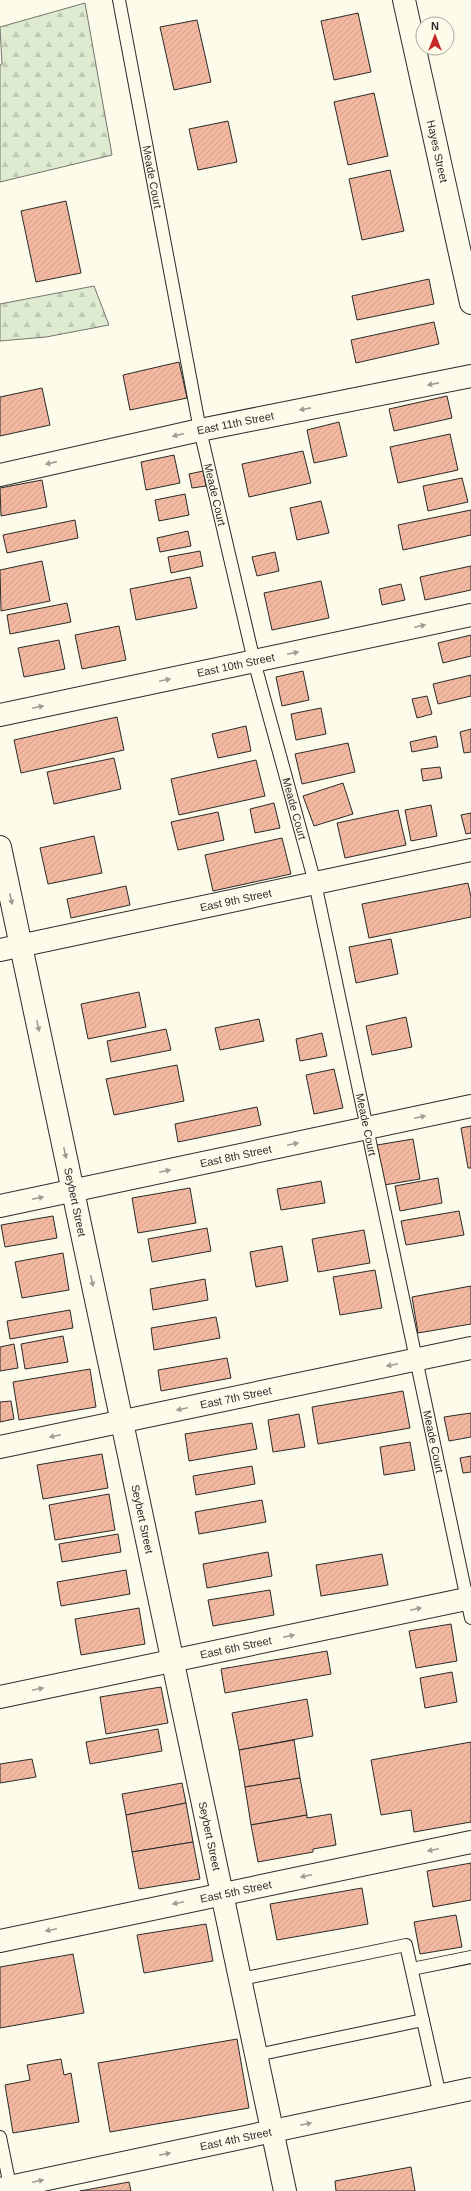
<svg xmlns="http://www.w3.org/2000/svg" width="471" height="2191" font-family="Helvetica,sans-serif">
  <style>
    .forest { fill: url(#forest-firs); stroke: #74746e }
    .building { fill: url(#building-hatch); stroke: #2b2b2b }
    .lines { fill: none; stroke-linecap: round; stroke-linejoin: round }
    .lane-casing { stroke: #2b2b2b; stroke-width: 14 }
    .street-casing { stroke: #2b2b2b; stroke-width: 24 }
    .lane { stroke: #fdfbea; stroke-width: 12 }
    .street { stroke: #fdfbea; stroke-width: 22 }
    .oneway { fill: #9e9d94 }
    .labels { text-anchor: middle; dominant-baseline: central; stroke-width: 3; stroke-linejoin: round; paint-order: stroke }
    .street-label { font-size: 11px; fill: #2b2b2b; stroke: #fdfbea }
  </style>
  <defs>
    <pattern id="forest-firs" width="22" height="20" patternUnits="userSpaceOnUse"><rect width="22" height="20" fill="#deebd1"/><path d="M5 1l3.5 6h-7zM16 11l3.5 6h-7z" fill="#bfcab4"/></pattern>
    <pattern id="building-hatch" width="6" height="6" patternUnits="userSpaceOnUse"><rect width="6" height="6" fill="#f2b8a0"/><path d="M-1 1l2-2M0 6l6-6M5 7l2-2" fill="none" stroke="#d09e8a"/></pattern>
  </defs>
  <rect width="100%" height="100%" fill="#fdfbea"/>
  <g class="forest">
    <path d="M85 3 112 155 0 182V65L2 64 0 27Z"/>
    <path d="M94 286 109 325 46 337 0 341V304Z"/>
  </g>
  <g class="building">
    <path d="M358 13 371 72 334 80 321 21Z"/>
    <path d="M197 20 211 82 174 90 160 27Z"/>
    <path d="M374 93 388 156 348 165 334 102Z"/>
    <path d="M228 121 237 162 198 170 189 129Z"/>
    <path d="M390 170 404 231 362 240 349 179Z"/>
    <path d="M66 201 81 273 36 282 21 211Z"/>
    <path d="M429 279 434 304 357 320 352 296Z"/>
    <path d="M434 322 439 344 356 363 351 340Z"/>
    <path d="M179 362 187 398 130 410 123 375Z"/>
    <path d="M42 388 50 425 0 436V397Z"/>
    <path d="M447 396 452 418 394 431 389 409Z"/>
    <path d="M339 422 347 456 314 463 307 430Z"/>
    <path d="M450 434 458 470 398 483 390 447Z"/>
    <path d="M303 451 311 483 249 497 242 464Z"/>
    <path d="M174 455 180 483 146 490 141 462Z"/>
    <path d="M203 471 206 486 192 488 189 474Z"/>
    <path d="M462 478 468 502 428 511 423 486Z"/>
    <path d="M42 480 47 507 1 516 0 488Z"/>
    <path d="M185 494 189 515 159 521 155 500Z"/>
    <path d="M321 501 329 533 297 540 290 508Z"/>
    <path d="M471 510V535L403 550 398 525Z"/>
    <path d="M75 520 78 538 7 553 3 535Z"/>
    <path d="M188 531 191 546 160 552 157 538Z"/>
    <path d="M200 551 203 566 171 573 168 557Z"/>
    <path d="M275 552 279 571 257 576 252 557Z"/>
    <path d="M42 561 50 601 1 611 0 570Z"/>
    <path d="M471 566V590L425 600 420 577Z"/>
    <path d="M190 577 197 608 136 620 130 589Z"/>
    <path d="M321 581 329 618 272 630 264 593Z"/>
    <path d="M401 584 405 600 382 605 379 589Z"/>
    <path d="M67 603 71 622 10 634 7 615Z"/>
    <path d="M119 626 126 660 82 669 75 635Z"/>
    <path d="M471 635V656L443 663 438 643Z"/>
    <path d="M59 640 65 669 24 677 18 648Z"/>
    <path d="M303 671 309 700 282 706 276 677Z"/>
    <path d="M471 675V696L438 704 433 684Z"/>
    <path d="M427 696 432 714 417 718 412 699Z"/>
    <path d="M321 708 326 734 296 740 291 714Z"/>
    <path d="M117 717 124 750 21 773 14 740Z"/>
    <path d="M246 726 251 751 218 758 212 734Z"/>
    <path d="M471 729V752L464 753 460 732Z"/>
    <path d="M436 736 438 747 412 752 410 742Z"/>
    <path d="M348 743 355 772 302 784 295 754Z"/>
    <path d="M114 758 121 789 54 804 47 772Z"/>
    <path d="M256 760 265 796 179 815 171 779Z"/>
    <path d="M440 767 442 778 423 781 421 769Z"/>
    <path d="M343 783 353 814 314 826 303 796Z"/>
    <path d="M274 803 280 828 255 833 250 809Z"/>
    <path d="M431 805 437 836 411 841 405 810Z"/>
    <path d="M398 810 406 845 345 858 337 823Z"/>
    <path d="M218 812 224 840 178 850 171 822Z"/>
    <path d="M471 813V833L466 834 461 815Z"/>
    <path d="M94 836 102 873 48 884 40 848Z"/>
    <path d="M282 838 291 874 213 891 205 855Z"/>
    <path d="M468 883 471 897V917L369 938 362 904Z"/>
    <path d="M126 886 130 905 71 918 67 899Z"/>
    <path d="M391 939 398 974 356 983 349 947Z"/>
    <path d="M139 992 146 1027 88 1039 81 1004Z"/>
    <path d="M406 1017 412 1047 372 1055 366 1026Z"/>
    <path d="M259 1019 264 1041 220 1050 215 1028Z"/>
    <path d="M166 1029 171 1050 111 1062 107 1041Z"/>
    <path d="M322 1033 327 1056 300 1061 296 1039Z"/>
    <path d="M177 1065 184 1101 114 1115 106 1079Z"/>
    <path d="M334 1069 343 1108 314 1114 306 1075Z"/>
    <path d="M257 1107 261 1125 178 1142 175 1124Z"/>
    <path d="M471 1126V1168H468L461 1128Z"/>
    <path d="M413 1139 420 1179 384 1185 377 1145Z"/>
    <path d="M438 1178 442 1203 400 1211 395 1186Z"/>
    <path d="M321 1181 325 1203 281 1210 277 1189Z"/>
    <path d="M190 1188 196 1223 138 1233 132 1198Z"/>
    <path d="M459 1211 464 1235 406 1245 401 1221Z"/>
    <path d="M53 1216 57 1238 5 1247 1 1225Z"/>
    <path d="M207 1228 211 1251 152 1262 148 1239Z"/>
    <path d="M364 1230 370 1263 318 1272 312 1239Z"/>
    <path d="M282 1246 288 1281 256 1287 250 1252Z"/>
    <path d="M63 1253 69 1290 22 1298 15 1262Z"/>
    <path d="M375 1270 382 1308 340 1315 333 1277Z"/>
    <path d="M205 1279 208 1300 153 1310 150 1289Z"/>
    <path d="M471 1286V1324L418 1333 412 1297Z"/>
    <path d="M70 1310 73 1328 10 1339 7 1321Z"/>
    <path d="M216 1317 220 1338 154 1350 151 1328Z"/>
    <path d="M63 1336 68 1362 25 1369 21 1344Z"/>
    <path d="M14 1344 18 1368 0 1371V1347Z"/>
    <path d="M227 1358 231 1378 161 1391 158 1370Z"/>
    <path d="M90 1369 96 1407 19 1420 13 1382Z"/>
    <path d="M403 1391 410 1428 318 1444 312 1407Z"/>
    <path d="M11 1401 14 1419 0 1422V1402Z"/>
    <path d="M471 1413V1437L449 1441 444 1417Z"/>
    <path d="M299 1414 305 1447 273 1452 268 1420Z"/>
    <path d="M252 1423 257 1449 189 1461 185 1434Z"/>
    <path d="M410 1442 415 1470 384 1475 380 1447Z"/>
    <path d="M102 1454 108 1488 43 1499 37 1465Z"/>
    <path d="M471 1456V1472L463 1473 460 1458Z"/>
    <path d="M252 1466 255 1484 196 1495 193 1476Z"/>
    <path d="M109 1494 115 1530 55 1540 49 1505Z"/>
    <path d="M262 1500 266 1522 199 1534 195 1512Z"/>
    <path d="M118 1534 121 1552 62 1562 59 1544Z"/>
    <path d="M268 1552 272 1576 207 1588 203 1564Z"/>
    <path d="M382 1554 388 1585 321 1596 316 1565Z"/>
    <path d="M126 1570 130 1594 61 1606 57 1582Z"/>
    <path d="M270 1590 274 1615 213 1626 208 1600Z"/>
    <path d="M139 1608 145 1644 81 1655 75 1619Z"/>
    <path d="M451 1624 457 1661 416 1668 409 1631Z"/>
    <path d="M327 1651 331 1674 225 1693 221 1669Z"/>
    <path d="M452 1672 457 1702 425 1708 420 1678Z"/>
    <path d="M161 1687 168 1723 106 1734 100 1697Z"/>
    <path d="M307 1699 313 1736 239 1750 232 1713Z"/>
    <path d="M158 1729 162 1751 90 1764 86 1742Z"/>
    <path d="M294 1740 300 1778 245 1787 239 1750Z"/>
    <path d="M471 1742V1822L414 1832 411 1810 381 1815 371 1760Z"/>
    <path d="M32 1759 36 1777 0 1783V1764Z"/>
    <path d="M300 1778 307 1815 251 1825 245 1787Z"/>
    <path d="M182 1783 186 1803 126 1815 122 1794Z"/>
    <path d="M186 1803 193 1842 132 1852 126 1815Z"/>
    <path d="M331 1814 336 1845 313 1849V1852L258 1862 251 1825 307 1815V1818Z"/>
    <path d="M193 1842 200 1879 139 1889 132 1852Z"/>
    <path d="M471 1863V1900L433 1907 427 1871Z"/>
    <path d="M362 1888 368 1924 277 1940 270 1904Z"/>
    <path d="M456 1915 462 1947 420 1954 414 1922Z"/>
    <path d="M206 1924 213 1961 144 1973 137 1935Z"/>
    <path d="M73 1954 84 2013 0 2028V1967Z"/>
    <path d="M237 2039 249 2108 110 2132 98 2063Z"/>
    <path d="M61 2059 64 2075 71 2073 79 2122 13 2133 5 2085 30 2080 27 2065Z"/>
    <path d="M411 2167 415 2191H336L335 2181Z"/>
    <path d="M129 2182 131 2191H80Z"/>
  </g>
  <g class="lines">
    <g class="lane-casing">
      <g id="lane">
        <path id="s1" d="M119 0 200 430 254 661 315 883 471 1618"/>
        <path d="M412 1969 471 1957"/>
        <path d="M241 1979 406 1945 440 2096"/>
        <path d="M257 2055 423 2020"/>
        <path d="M0 2137 11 2191"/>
      </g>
    </g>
    <g class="street-casing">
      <g id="street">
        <path id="s2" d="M404 0 471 303"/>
        <path id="s3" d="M0 475 200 430 471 376"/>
        <path id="s4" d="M0 715 471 615"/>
        <path id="s5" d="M0 847 285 2191"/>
        <path id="s6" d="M0 950 471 850"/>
        <path id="s7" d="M0 1206 471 1106"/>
        <path id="s8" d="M0 1447 471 1348"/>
        <path id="s9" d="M0 1697 471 1598"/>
        <path id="s10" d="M0 1941 471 1842"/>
        <path id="s11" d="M0 2189 471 2089"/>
      </g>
    </g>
    <use href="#lane" class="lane"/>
    <use href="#street" class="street"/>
  </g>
  <defs><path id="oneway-solid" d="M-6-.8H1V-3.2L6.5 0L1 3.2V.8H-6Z"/></defs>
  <g class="oneway">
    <use href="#oneway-solid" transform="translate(433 384) rotate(169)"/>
    <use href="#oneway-solid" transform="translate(305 409) rotate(169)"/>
    <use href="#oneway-solid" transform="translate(178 435) rotate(167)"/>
    <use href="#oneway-solid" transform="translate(51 463) rotate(167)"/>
    <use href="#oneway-solid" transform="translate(420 626) rotate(-12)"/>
    <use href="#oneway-solid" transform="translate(293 653) rotate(-12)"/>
    <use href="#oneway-solid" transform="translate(165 680) rotate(-12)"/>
    <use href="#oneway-solid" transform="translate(38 707) rotate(-12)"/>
    <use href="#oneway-solid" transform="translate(11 899) rotate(78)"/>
    <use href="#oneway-solid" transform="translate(38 1026) rotate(78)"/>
    <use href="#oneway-solid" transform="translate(420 1117) rotate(-12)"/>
    <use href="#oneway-solid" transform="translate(293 1144) rotate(-12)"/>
    <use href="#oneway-solid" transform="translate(65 1153) rotate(78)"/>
    <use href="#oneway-solid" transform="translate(165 1171) rotate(-12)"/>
    <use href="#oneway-solid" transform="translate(38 1198) rotate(-12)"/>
    <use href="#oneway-solid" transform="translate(92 1281) rotate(78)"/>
    <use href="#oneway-solid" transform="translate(392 1365) rotate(168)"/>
    <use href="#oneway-solid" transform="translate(182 1409) rotate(168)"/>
    <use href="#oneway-solid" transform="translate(55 1436) rotate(168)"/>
    <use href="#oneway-solid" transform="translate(416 1609) rotate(-12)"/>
    <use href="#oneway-solid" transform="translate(289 1636) rotate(-12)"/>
    <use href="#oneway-solid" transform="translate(38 1689) rotate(-12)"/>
    <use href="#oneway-solid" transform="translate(433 1850) rotate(168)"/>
    <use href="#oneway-solid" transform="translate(306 1876) rotate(168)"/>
    <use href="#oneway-solid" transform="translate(178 1903) rotate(168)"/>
    <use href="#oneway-solid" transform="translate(51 1930) rotate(168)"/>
    <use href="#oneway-solid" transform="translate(306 2124) rotate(-12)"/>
    <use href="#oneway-solid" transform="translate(165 2154) rotate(-12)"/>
    <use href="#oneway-solid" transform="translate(38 2181) rotate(-12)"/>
  </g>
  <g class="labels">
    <g class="street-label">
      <text stroke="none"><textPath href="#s2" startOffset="155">Hayes Street</textPath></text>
      <text stroke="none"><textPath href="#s1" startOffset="180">Meade Court</textPath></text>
      <text stroke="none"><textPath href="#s3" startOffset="241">East 11th Street</textPath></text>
      <text stroke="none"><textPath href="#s1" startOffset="504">Meade Court</textPath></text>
      <text stroke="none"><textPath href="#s4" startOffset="241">East 10th Street</textPath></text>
      <text stroke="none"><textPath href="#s1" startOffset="828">Meade Court</textPath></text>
      <text stroke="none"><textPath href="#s6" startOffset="241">East 9th Street</textPath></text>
      <text stroke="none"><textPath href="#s1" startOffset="1152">Meade Court</textPath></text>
      <text stroke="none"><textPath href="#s7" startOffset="241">East 8th Street</textPath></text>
      <text stroke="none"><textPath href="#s5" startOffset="363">Seybert Street</textPath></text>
      <text stroke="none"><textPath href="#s8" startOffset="241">East 7th Street</textPath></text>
      <text stroke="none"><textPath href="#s1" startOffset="1476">Meade Court</textPath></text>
      <text stroke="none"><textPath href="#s5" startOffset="687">Seybert Street</textPath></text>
      <text stroke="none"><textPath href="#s9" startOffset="241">East 6th Street</textPath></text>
      <text stroke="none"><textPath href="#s5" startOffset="1011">Seybert Street</textPath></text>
      <text stroke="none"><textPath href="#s10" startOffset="241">East 5th Street</textPath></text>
      <text stroke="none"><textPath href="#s11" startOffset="241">East 4th Street</textPath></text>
    </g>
  </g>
  <g transform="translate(435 36)"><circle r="19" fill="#fdfbea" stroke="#a9a89e"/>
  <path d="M0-3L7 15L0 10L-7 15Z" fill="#c62828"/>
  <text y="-6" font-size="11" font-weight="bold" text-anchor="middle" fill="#2b2b2b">N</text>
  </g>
</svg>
